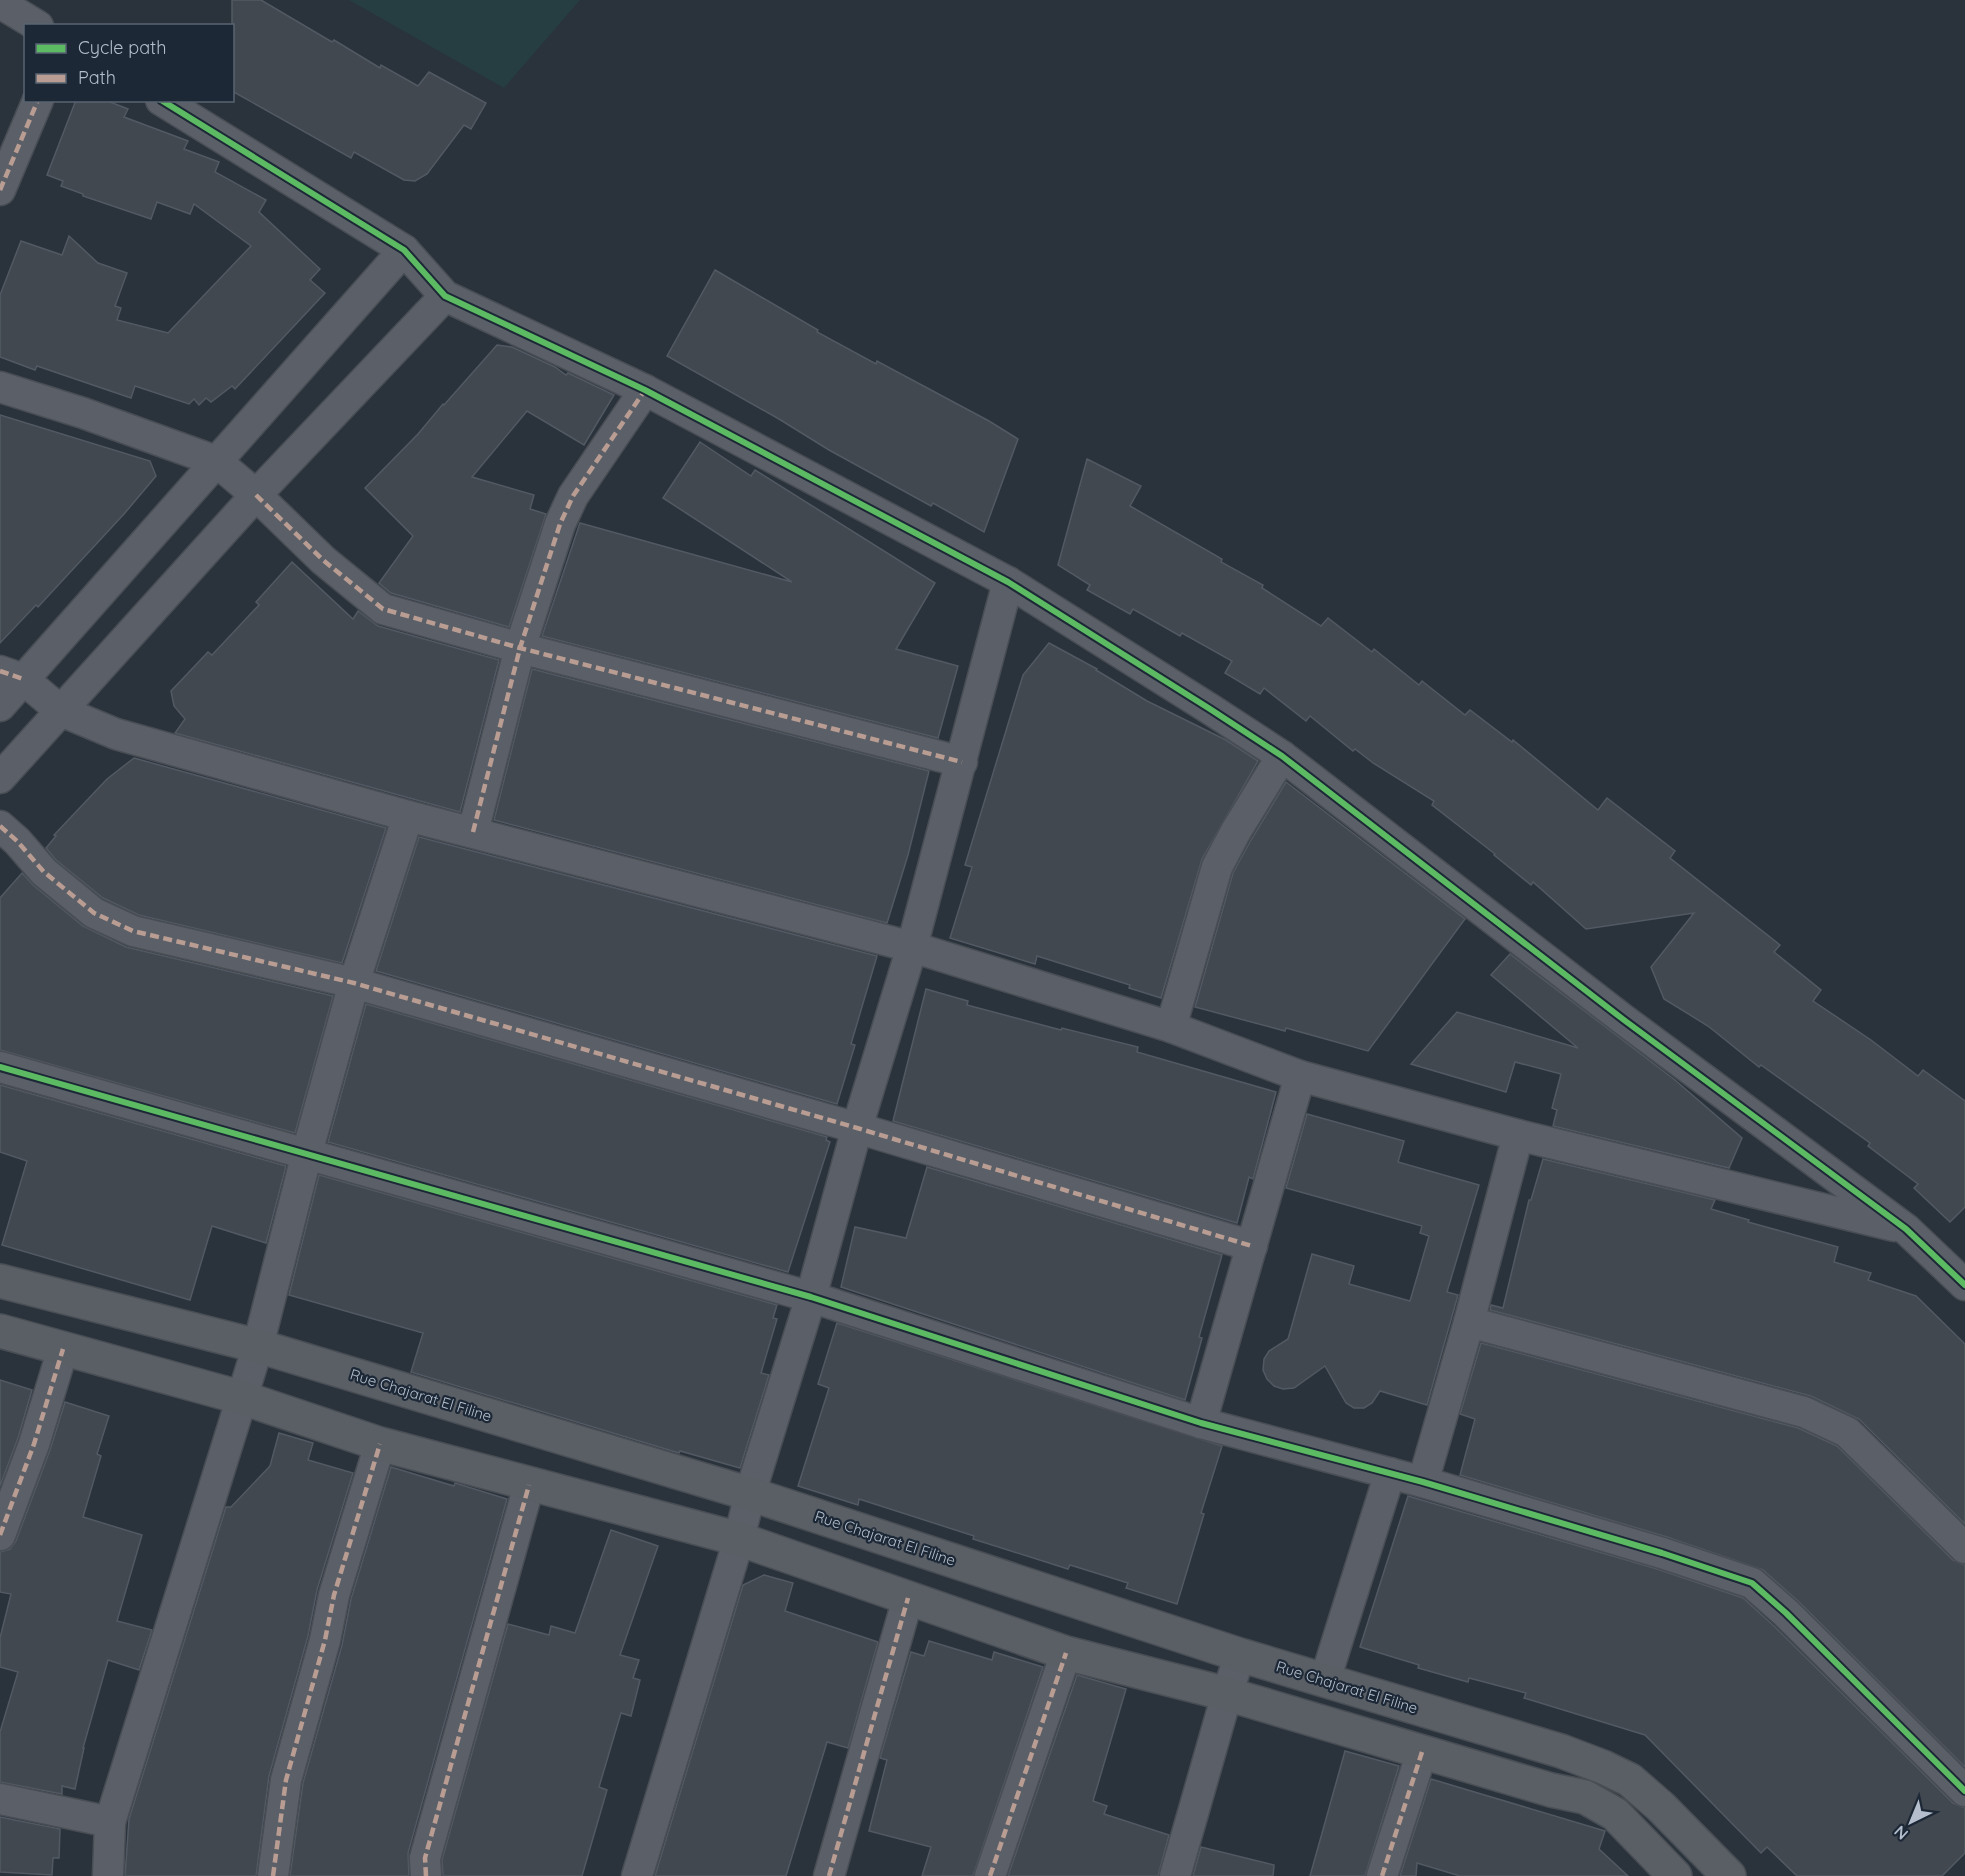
<svg xmlns="http://www.w3.org/2000/svg" width="1965" height="1876" font-family="Quicksand,sans-serif">
  <style>
    .green { fill: #263e42 }
    .building { fill: #424850; stroke: #525962; stroke-width: 1.5 }
    .lines { fill: none; stroke-linecap: round; stroke-linejoin: round }
    .street-casing { stroke: #494e55; stroke-width: 33 }
    .secondary-casing { stroke: #494e55; stroke-width: 36 }
    .street { stroke: #5b6068; stroke-width: 30 }
    .secondary { stroke: #5a5f66; stroke-width: 33 }
    .quiet { stroke: #b99d93; stroke-width: 4.5; stroke-dasharray: 9 4.5; stroke-linecap: butt }
    .cycleway-casing { stroke: #1d2837; stroke-width: 10 }
    .cycleway { stroke: #5cba63; stroke-width: 6 }
    .labels { text-anchor: middle; dominant-baseline: central; stroke-width: 4.5; stroke-linejoin: round; paint-order: stroke }
    .street-label { font-size: 15px; fill: #b4becc; stroke: #1d2837 }
  </style>
  <rect width="100%" height="100%" fill="#2a323b"/>
  <path class="green" d="M349 0H580L504 88Z"/>
  <g class="building">
    <path d="M232 0H261L332 42 334 40 380 68 381 65 418 86 429 72 486 103 471 129 464 125 427 174 415 181 404 180 354 152 351 158 232 91Z"/>
    <path d="M76 100H105L128 109 124 117 188 141 184 149 219 162 215 172 266 200 259 212 320 269 310 280 325 293 235 389 232 386 211 402 206 398 199 405 194 399 189 404 135 386 131 398 37 366 35 370 0 357V295L21 241 62 255 69 236 98 263 127 273 115 306 121 308 117 320 168 333 251 246 194 204 190 214 157 202 151 219 83 196V194L61 186 63 181 47 175Z"/>
    <path d="M715 270 818 330 817 332 876 364 877 361 989 421 1018 439 984 532 933 503 931 506 829 450 779 419 667 356Z"/>
    <path d="M497 345 512 347 555 367 566 375 568 373 614 395 584 445 527 411 472 477 534 495 530 509 546 514 509 627 391 593 379 583 413 536 365 488 418 434 443 404 444 405Z"/>
    <path d="M0 415 150 461 156 476 124 514 38 607 36 605 0 643Z"/>
    <path d="M700 442 751 476 755 470 935 583 896 649 958 666 938 738 542 636 580 523 792 582 663 498Z"/>
    <path d="M1087 459 1141 486 1130 506 1222 559 1221 562 1263 585 1262 588 1321 626 1328 618 1372 652 1374 649 1419 685 1422 681 1465 715 1470 710 1512 742 1513 740 1598 810 1607 798 1675 851 1670 858 1780 945 1774 952 1821 990 1813 1001 1871 1040 1918 1076 1923 1070 1965 1101V1207L1950 1222 1914 1188 1918 1184 1868 1146 1870 1143 1761 1065 1759 1067 1708 1026 1664 999 1651 967 1694 913 1586 929 1533 882 1531 885 1494 855 1495 854 1432 805 1434 801 1373 763 1355 749 1353 751 1310 716 1306 721 1264 688 1260 694 1225 673 1232 661 1182 633 1180 636 1133 609 1130 614 1087 590 1090 585 1058 565Z"/>
    <path d="M292 562 353 619 358 611 378 626 499 660 460 812 175 733 185 719 174 706 171 691 208 652 212 655 259 605 256 602Z"/>
    <path d="M1049 643 1097 669 1096 670 1147 701 1226 740 1258 761 1202 859 1161 998 1129 988 1130 985 1037 956 1035 964 950 938 972 867 965 865 1023 675Z"/>
    <path d="M532 669 929 771 908 855 887 923 494 820Z"/>
    <path d="M134 758 386 828 342 963 139 915 103 898 56 860 46 848 56 836 54 835 107 779Z"/>
    <path d="M1286 782 1465 919 1368 1051 1286 1028 1285 1031 1195 1007 1233 873 1251 840Z"/>
    <path d="M419 837 877 956 851 1044 855 1045 837 1104 376 971Z"/>
    <path d="M22 873 33 885 83 926 126 947 333 996 295 1133 0 1050V898Z"/>
    <path d="M1510 954 1675 1080 1742 1138 1729 1168 1553 1126 1557 1110 1552 1108 1561 1074 1515 1062 1506 1092 1411 1064 1457 1012 1578 1048 1491 975Z"/>
    <path d="M926 989 968 1001 967 1005 1061 1030 1062 1028 1138 1047 1137 1052 1276 1092 1253 1179 1249 1177 1237 1223 893 1121Z"/>
    <path d="M366 1004 827 1137 826 1140 830 1142 788 1272 328 1142Z"/>
    <path d="M0 1085 286 1166 266 1243 212 1226 190 1300 2 1245 27 1161 0 1152Z"/>
    <path d="M1307 1114 1404 1141 1398 1162 1479 1185 1447 1292 1458 1295 1427 1405 1380 1391 1372 1403 1364 1408H1354L1346 1403 1325 1366 1294 1388 1283 1389 1274 1386 1267 1379 1263 1370 1264 1359 1269 1351 1288 1339 1312 1254 1354 1266 1349 1284 1410 1301 1429 1236 1420 1233 1422 1226 1286 1188Z"/>
    <path d="M1543 1159 1715 1200 1711 1209 1749 1220 1748 1222 1838 1247 1834 1262 1871 1273 1868 1280 1916 1296 1965 1344V1524L1859 1419 1811 1396 1490 1310 1491 1305 1503 1308 1529 1200H1531Z"/>
    <path d="M927 1167 1222 1255 1199 1337 1202 1338 1185 1400 841 1287 855 1227 906 1238Z"/>
    <path d="M319 1175 777 1305 773 1318 777 1319 761 1373 769 1375 740 1468 680 1451 679 1453 411 1372 423 1333 289 1295Z"/>
    <path d="M837 1323 1222 1446 1201 1513 1204 1514 1177 1604 1126 1588 1128 1583 1070 1565 1068 1569 973 1539 974 1536 859 1499 858 1505 798 1486 829 1388 818 1384Z"/>
    <path d="M1481 1343 1798 1428 1837 1446 1953 1560 1965 1565V1767L1798 1601 1763 1570 1667 1537 1460 1475 1475 1419 1460 1414Z"/>
    <path d="M0 1380 32 1390 18 1438 0 1486Z"/>
    <path d="M65 1402 109 1416 97 1454 101 1456 83 1517 142 1535 117 1621 152 1630 139 1670 108 1660 83 1748H84L75 1789 62 1786V1794L0 1782V1732L18 1672 0 1667V1638L11 1594 0 1592V1552L10 1549 16 1541 50 1450Z"/>
    <path d="M279 1433 313 1443 308 1460 353 1473 317 1590 308 1636 269 1776 256 1876H125L129 1819 226 1507H231L270 1466Z"/>
    <path d="M391 1467 454 1486 455 1483 507 1499 408 1853 409 1876H290L303 1783 342 1645 351 1599Z"/>
    <path d="M1408 1496 1657 1569 1743 1598 1774 1626 1953 1803 1965 1808V1853L1942 1876H1797L1767 1847 1761 1853 1645 1735 1524 1698 1526 1693 1469 1678 1468 1682 1418 1668 1419 1665 1360 1647Z"/>
    <path d="M611 1530 658 1546 620 1655 639 1660 633 1678 640 1680 631 1716 621 1713 599 1787 607 1790 582 1876H443L442 1860 508 1624 549 1635 551 1626 575 1633Z"/>
    <path d="M764 1575 793 1583 785 1611 878 1642 848 1748 827 1742 786 1876H655L743 1585Z"/>
    <path d="M929 1641 992 1660 994 1652 1043 1667 973 1876H922L931 1847 869 1831 887 1760 880 1758 911 1652 924 1656Z"/>
    <path d="M1077 1675 1126 1689 1093 1801 1107 1806 1104 1814 1169 1835 1158 1876H1008Z"/>
    <path d="M1345 1751 1399 1766 1365 1876H1310Z"/>
    <path d="M1431 1779 1605 1831 1599 1849 1628 1876H1460L1417 1863 1416 1876H1400Z"/>
    <path d="M0 1817 60 1829 59 1858H53L52 1875 0 1872Z"/>
    <path d="M1201 1847 1274 1865 1273 1876H1193Z"/>
  </g>
  <g class="lines">
    <g class="street-casing">
      <g id="street">
        <path d="M0 3 38 26"/>
        <path d="M161 100 404 250 445 296 645 390 1008 582 1210 709 1282 756 1624 1020 1906 1229 1965 1285"/>
        <path d="M0 190 38 100"/>
        <path d="M0 387 83 413 216 461 256 495 323 560 383 609 520 648 962 762"/>
        <path d="M0 671 23 679 61 711 116 734 408 816 912 947 1171 1027 1300 1076 1518 1135 1894 1226"/>
        <path d="M0 706 404 250"/>
        <path d="M0 778 256 495 445 296"/>
        <path d="M0 826 17 841 44 872 94 913 133 931 354 983 857 1128 1252 1246"/>
        <path d="M473 832 520 648 560 524 573 496 645 390"/>
        <path d="M1171 1027 1217 867 1236 831 1282 756"/>
        <path d="M0 1067 811 1297 1201 1423 1423 1482 1662 1553 1752 1583 1786 1613 1965 1791"/>
        <path d="M1469 1322 1804 1412 1847 1432 1965 1548"/>
        <path d="M1201 1423 1300 1076"/>
        <path d="M1423 1482 1469 1322 1518 1135"/>
        <path d="M0 1535 34 1444 63 1349"/>
        <path d="M1325 1680 1390 1473"/>
        <path d="M0 1799 110 1822"/>
        <path d="M108 1876 110 1822 258 1346 307 1153 354 983 408 816"/>
        <path d="M273 1876 286 1780 325 1640 334 1595 380 1444"/>
        <path d="M426 1876 425 1858 529 1485"/>
        <path d="M637 1876 739 1539 750 1494 811 1297 857 1128 912 947 1008 582"/>
        <path d="M829 1876 908 1598"/>
        <path d="M990 1876 1066 1653"/>
        <path d="M1175 1876 1227 1694 1240 1655"/>
        <path d="M1382 1876 1422 1752"/>
      </g>
    </g>
    <g class="secondary-casing">
      <g id="secondary">
        <path d="M0 1281 258 1346 750 1494 1240 1655 1561 1751 1603 1767 1630 1780 1661 1807 1729 1876"/>
        <path d="M0 1331 243 1398 380 1444 739 1539 1066 1653 1227 1694 1551 1790 1585 1797 1615 1814 1675 1876"/>
      </g>
    </g>
    <use href="#street" class="street"/>
    <use href="#secondary" class="secondary"/>
    <g class="quiet">
      <path d="M0 190 38 100"/>
      <path d="M256 495 323 560 383 609 520 648 962 762"/>
      <path d="M0 671 23 679"/>
      <path d="M0 826 17 841 44 872 94 913 133 931 354 983 857 1128 1252 1246"/>
      <path d="M473 832 520 648 560 524 573 496 645 390"/>
      <path d="M0 1535 34 1444 63 1349"/>
      <path d="M273 1876 286 1780 325 1640 334 1595 380 1444"/>
      <path d="M426 1876 425 1858 529 1485"/>
      <path d="M829 1876 908 1598"/>
      <path d="M990 1876 1066 1653"/>
      <path d="M1382 1876 1422 1752"/>
    </g>
    <g class="cycleway-casing">
      <g id="cycleway">
        <path d="M161 100 404 250 445 296 645 390 1008 582 1210 709 1282 756 1624 1020 1906 1229 1965 1285"/>
        <path d="M0 1067 811 1297 1201 1423 1423 1482 1662 1553 1752 1583 1786 1613 1965 1791"/>
      </g>
    </g>
    <use href="#cycleway" class="cycleway"/>
  </g>
  <g class="labels">
    <g class="street-label">
      <text transform="translate(421 1395) rotate(17)">Rue Chajarat El Filine</text>
      <text transform="translate(885 1538) rotate(18)">Rue Chajarat El Filine</text>
      <text transform="translate(1347 1687) rotate(17)">Rue Chajarat El Filine</text>
    </g>
  </g>
  <rect x="24" y="24" width="210" height="78" fill="#1d2837" stroke="#596473" stroke-width="1.5"/>
  <rect x="36" y="44" width="30" height="9" fill="#5cba63" stroke="#596473" stroke-width="1.5"/>
  <text x="78" y="54" font-size="18" fill="#b4becc">Cycle path</text>
  <rect x="36" y="74" width="30" height="9" fill="#b99d93" stroke="#596473" stroke-width="1.5"/>
  <text x="78" y="84" font-size="18" fill="#b4becc">Path</text>
  <g transform="translate(1911 1822) rotate(223)" stroke="#1d2837" stroke-width="4.5" paint-order="stroke">
  <path d="M0-4.5L10 22L0 15L-10 22Z" fill="#b4becc"/>
  <text y="-9" font-size="16" font-weight="bold" text-anchor="middle" fill="#b4becc">N</text>
  </g>
</svg>
